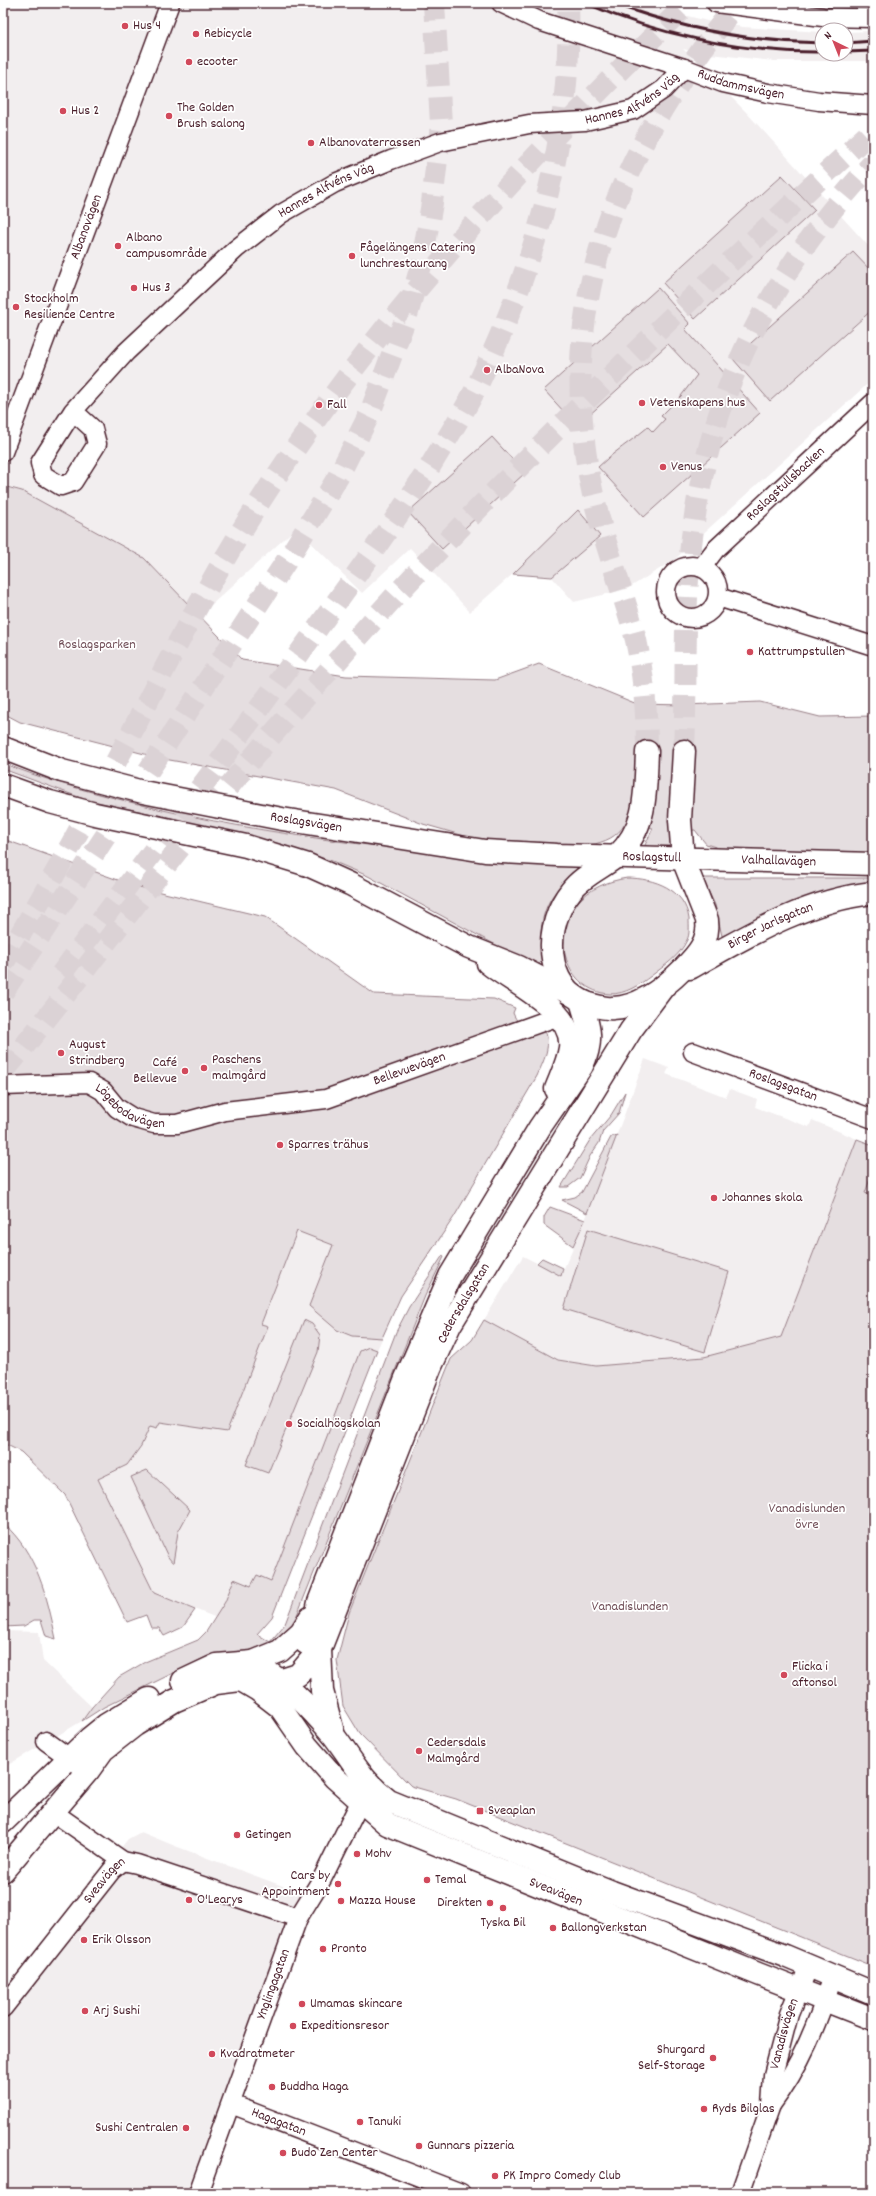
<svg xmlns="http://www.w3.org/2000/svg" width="876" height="2196" font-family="Dekko,sans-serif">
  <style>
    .built { fill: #f2eeef }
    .green { fill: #e5dee0; stroke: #987e86 }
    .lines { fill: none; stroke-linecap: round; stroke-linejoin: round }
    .highway-tunnel { stroke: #dbd2d5; stroke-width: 22; stroke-dasharray: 22 11; stroke-linecap: butt }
    .minor-casing { stroke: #4a1f2b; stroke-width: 21 }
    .major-casing { stroke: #4a1f2b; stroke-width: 25 }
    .highway-casing { stroke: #4a1f2b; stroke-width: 25 }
    .minor { stroke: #fff; stroke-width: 18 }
    .major { stroke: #fff; stroke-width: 22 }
    .highway { stroke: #fff; stroke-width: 22 }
    .rail { stroke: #4a1f2b; stroke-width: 3 }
    .poi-dot { fill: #d1495b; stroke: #fff; stroke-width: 1.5 }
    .labels { text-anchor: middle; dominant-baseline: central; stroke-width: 3.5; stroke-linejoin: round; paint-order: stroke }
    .poi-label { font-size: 14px; fill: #4a1f2b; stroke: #fff; text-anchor: start }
    .street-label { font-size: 14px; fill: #4a1f2b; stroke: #fff }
    .park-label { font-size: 14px; fill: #714f58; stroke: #fff }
  </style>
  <rect width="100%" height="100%" fill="#fff"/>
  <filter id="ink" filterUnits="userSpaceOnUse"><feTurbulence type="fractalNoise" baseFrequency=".025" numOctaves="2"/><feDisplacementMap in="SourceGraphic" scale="8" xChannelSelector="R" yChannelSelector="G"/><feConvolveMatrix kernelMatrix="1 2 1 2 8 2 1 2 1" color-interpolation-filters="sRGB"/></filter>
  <g filter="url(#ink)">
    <g class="built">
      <path d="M3 3H638L707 21 743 27 822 32V54H846V32L873 31V61H774L700 53 683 49 746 112 873 251V379L674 560 627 589 574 602 533 556 470 612 410 548 362 593 296 528 199 616 144 558 22 491 3 484Z"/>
      <path d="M645 1059 669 1068 666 1074 726 1097 730 1089 757 1099 755 1107 809 1127 812 1120 857 1139 781 1337 704 1357 596 1366 558 1360 484 1320 523 1256 561 1275 585 1220Z"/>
      <path d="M297 1231 442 1237 401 1296 377 1350 272 1617 257 1634 154 1593 98 1479 127 1465 141 1446 150 1426 160 1422 268 1326 261 1324Z"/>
      <path d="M3 1631 39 1632 43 1661 92 1707 82 1721 3 1768Z"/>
      <path d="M141 1832 175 1846 307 1895 198 2193H3V1995L128 1839Z"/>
    </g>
    <g class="green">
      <path d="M769 3H873V8L847 9Z"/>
      <path d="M782 175 815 210 695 319 663 283Z"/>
      <path d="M853 252 873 273V309L770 401 733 359Z"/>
      <path d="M658 288 690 324 685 329 760 413 644 517 598 467C613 452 632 441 648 427L653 432 665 419 661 416 681 396 697 375 668 344 577 426 544 390Z"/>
      <path d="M492 437 525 473 442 549 408 512Z"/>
      <path d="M3 486 22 491 144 558 242 660 346 676 495 680 539 664 637 704 684 705 760 702 820 717 873 716V853L722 849 706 844 695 830 670 832 672 847H646L645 845 653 828 625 824C617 837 605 842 590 845L475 839 423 824 336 790 164 759 20 722 3 713Z"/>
      <path d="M578 510 600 536 552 577 513 574Z"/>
      <path d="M3 763C44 780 87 791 130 802 278 840 431 853 583 866 546 894 537 915 542 961L538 965 531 964 368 876 332 861 239 833 84 799 3 769Z"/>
      <path d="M3 839 135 886 265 917 374 994 494 999 515 1008 513 1013C520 1030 529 1029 545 1031 552 1046 543 1062 537 1076L454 1217 401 1296 382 1338 352 1336 337 1330 309 1306 333 1245 297 1231 261 1324 268 1326 227 1432 160 1422 157 1428 150 1426 141 1446 127 1465 98 1479 154 1593 195 1610 183 1627 164 1636 159 1628H151L146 1615 127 1622 65 1495 21 1452 3 1443Z"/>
      <path d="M627 878C654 878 685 889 689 919 689 926 690 934 687 940 680 956 664 966 651 976 639 985 626 994 610 994 565 991 550 935 577 903 590 888 608 881 627 878Z"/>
      <path d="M702 878H873V885L751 924 722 936 715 905Z"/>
      <path d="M625 1092 619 1113 603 1131 599 1143 590 1156 580 1178 568 1187H561L590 1140 611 1115Z"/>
      <path d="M617 1135 587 1213 562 1200 575 1197 582 1192 611 1137Z"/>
      <path d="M857 1139 873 1145V1171L865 1193 873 1196V1881L869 1903 873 1904V1966L456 1799 411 1786 360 1734 343 1706 337 1660 349 1613 451 1359 472 1340 484 1320 558 1360 596 1366 704 1357 781 1337Z"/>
      <path d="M550 1207 585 1220 573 1246 544 1225V1217Z"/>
      <path d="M588 1229 729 1272 705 1352 564 1309Z"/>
      <path d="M443 1255 444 1257 425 1296 291 1630 271 1648 244 1654 208 1656 104 1707 82 1721 92 1707 119 1677 145 1662 198 1640 206 1632 225 1602 234 1579 251 1586 257 1575 271 1581 360 1351 369 1347 377 1350 272 1617 257 1634 270 1642 285 1624 396 1332 409 1307Z"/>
      <path d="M542 1258 563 1268 561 1276 537 1263Z"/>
      <path d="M304 1320 312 1324 320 1335 318 1352 268 1473 246 1465Z"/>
      <path d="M147 1470 190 1510 178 1532 173 1563 168 1557 131 1477Z"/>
      <path d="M3 1523C37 1553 47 1596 56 1639L46 1636 41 1620H34L24 1626 3 1627Z"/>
    </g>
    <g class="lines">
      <g class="highway-tunnel">
        <path d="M684 751C687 680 683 607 692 537 710 390 772 271 873 163"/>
        <path d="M647 752C647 714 644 677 636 640 623 590 603 541 592 490 552 301 620 148 738 3"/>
        <path d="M3 964C50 885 93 805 136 724 170 658 203 593 242 530 364 332 522 164 688 3"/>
        <path d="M61 974C140 869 219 764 296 658 342 594 389 531 431 465 447 438 465 411 479 382 536 264 573 135 568 3"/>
        <path d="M3 992 291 554 338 477 370 413 408 312 422 262 432 203 441 124 434 3"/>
        <path d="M3 1072C99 956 186 833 286 719 323 678 359 635 397 594 548 432 710 279 873 130"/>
      </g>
      <g class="minor-casing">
        <g id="minor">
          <path id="s1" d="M501 3 539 21 684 68 723 83 768 93 819 101 873 105"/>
          <path d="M716 3 823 17 873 18"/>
          <path id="s2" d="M73 411 93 429 97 444 73 482 61 486 43 475 40 463 73 411 126 352 236 249 281 214 335 183 391 160 440 142 529 124 585 121 633 110 664 89 684 68"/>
          <path id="s3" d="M3 452 170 3"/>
          <circle cx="692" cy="592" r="26"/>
          <path id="s4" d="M702 567 715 550 873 403"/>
          <path d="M718 597 873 646"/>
          <path id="s5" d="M693 1052 873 1119"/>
          <path id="s6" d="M3 1086 89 1083 103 1091 117 1108 133 1118 154 1124H177L225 1111 326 1099 559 1016"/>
          <path d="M46 1741 79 1765"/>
          <path d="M53 1812 123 1861 137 1864 298 1918"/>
          <path id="s7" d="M3 2008 112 1870 123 1861"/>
          <path id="s8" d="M231 2104 461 2193"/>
          <path d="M771 2105C801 2066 818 2022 833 1976"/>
          <path id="s9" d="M198 2193 298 1918 322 1879 366 1790"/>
          <path id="s10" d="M740 2193 771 2105 773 2075 789 2014 809 1966"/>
        </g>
      </g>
      <g class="major-casing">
        <g id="major">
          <path id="s11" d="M3 748 62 771 143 792 282 819 485 851 557 855 873 864"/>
          <path d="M3 785 50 802 95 814 246 846 308 865 350 884 469 947 519 967 573 995"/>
          <path d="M617 856C602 868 582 876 571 891 544 924 542 987 589 1004 597 1006 605 1009 613 1008 639 1007 665 987 683 969 697 955 710 941 707 920L683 859"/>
          <path d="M488 963C512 983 575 1010 570 1048 568 1062 561 1076 556 1089"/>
          <path id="s12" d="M690 968C747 936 806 900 873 893"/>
          <path d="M306 1643 313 1631 319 1602 406 1378 450 1276 540 1127 582 1066C594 1040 589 1027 581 1001"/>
          <path d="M320 1649 322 1691 333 1732"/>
          <path d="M253 1662C284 1681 311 1708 334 1736 353 1761 362 1781 389 1801L612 1892 785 1956 873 1993"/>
          <path id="s13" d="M241 1680 258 1690 280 1707 307 1746 335 1778 387 1824 758 1974 873 2019"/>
          <path d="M183 1681 217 1665 253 1662 280 1651 301 1632 310 1618"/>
          <path d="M3 1822 90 1738 106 1725 149 1699"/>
          <path id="s14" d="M3 1871 88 1771 103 1750 135 1725 174 1701 216 1683 240 1680 279 1681 298 1675 320 1649 431 1366 450 1325 631 1030 664 986"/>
        </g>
      </g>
      <g class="highway-casing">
        <g id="highway">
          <path d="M617 856C648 826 645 792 647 752"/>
          <path d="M683 859 680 820 684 751"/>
        </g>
      </g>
      <use href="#minor" class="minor"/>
      <use href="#major" class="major"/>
      <use href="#highway" class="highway"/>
      <g class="rail">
        <path d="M585 3C658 35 742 53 822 52"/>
        <path d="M612 3C679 28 751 42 822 43"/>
        <path d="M846 43 873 41"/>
        <path d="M846 52 873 51"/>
      </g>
    </g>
  </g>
  <g class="poi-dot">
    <circle cx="125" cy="26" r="4"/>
    <circle cx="196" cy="34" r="4"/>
    <circle cx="189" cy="62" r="4"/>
    <circle cx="63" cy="111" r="4"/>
    <circle cx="169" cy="116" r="4"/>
    <circle cx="311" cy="143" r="4"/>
    <circle cx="118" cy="246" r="4"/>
    <circle cx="352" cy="256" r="4"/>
    <circle cx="134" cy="288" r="4"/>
    <circle cx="16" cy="307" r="4"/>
    <circle cx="487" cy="370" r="4"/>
    <circle cx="642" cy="403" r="4"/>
    <circle cx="319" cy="405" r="4"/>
    <circle cx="663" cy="467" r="4"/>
    <circle cx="750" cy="652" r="4"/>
    <circle cx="61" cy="1053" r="4"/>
    <circle cx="204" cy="1068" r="4"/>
    <circle cx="185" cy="1071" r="4"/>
    <circle cx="280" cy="1145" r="4"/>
    <circle cx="714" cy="1198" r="4"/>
    <circle cx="289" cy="1424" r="4"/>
    <circle cx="784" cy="1675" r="4"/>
    <circle cx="419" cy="1751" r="4"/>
    <rect x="476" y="1807" width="8" height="8" rx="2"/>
    <circle cx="237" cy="1835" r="4"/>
    <circle cx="357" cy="1854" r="4"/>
    <circle cx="427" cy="1880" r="4"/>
    <circle cx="338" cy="1884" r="4"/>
    <circle cx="189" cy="1900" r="4"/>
    <circle cx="341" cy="1901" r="4"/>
    <circle cx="490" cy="1903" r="4"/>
    <circle cx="503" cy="1908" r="4"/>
    <circle cx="553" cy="1928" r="4"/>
    <circle cx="84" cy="1940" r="4"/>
    <circle cx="323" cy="1949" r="4"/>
    <circle cx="302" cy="2004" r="4"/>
    <circle cx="85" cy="2011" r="4"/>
    <circle cx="293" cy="2026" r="4"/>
    <circle cx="212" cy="2054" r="4"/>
    <circle cx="713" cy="2058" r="4"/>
    <circle cx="272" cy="2087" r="4"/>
    <circle cx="704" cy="2109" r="4"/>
    <circle cx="360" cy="2122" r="4"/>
    <circle cx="186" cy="2128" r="4"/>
    <circle cx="419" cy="2146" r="4"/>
    <circle cx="283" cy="2153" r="4"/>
    <circle cx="495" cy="2176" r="4"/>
  </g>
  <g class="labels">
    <g class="poi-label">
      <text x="133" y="26">Hus 4</text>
      <text x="204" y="34">Rebicycle</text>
      <text x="197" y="62">ecooter</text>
      <text x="177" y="108">The Golden<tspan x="177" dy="16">Brush salong</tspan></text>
      <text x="71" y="111">Hus 2</text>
      <text x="319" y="143">Albanovaterrassen</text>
      <text x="126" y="238">Albano<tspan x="126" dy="16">campusområde</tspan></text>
      <text x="360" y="248">Fågelängens Catering<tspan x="360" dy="16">lunchrestaurang</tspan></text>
      <text x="142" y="288">Hus 3</text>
      <text x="24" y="299">Stockholm<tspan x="24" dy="16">Resilience Centre</tspan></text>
      <text x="495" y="370">AlbaNova</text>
      <text x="650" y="403">Vetenskapens hus</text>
      <text x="327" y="405">Fall</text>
      <text x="671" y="467">Venus</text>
      <text x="758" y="652">Kattrumpstullen</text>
      <text x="69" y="1045">August<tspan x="69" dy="16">Strindberg</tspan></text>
      <text x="212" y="1060">Paschens<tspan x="212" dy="16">malmgård</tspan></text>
      <text x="177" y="1063" text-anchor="end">Café<tspan x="177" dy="16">Bellevue</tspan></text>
      <text x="288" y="1145">Sparres trähus</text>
      <text x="722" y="1198">Johannes skola</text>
      <text x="297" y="1424">Socialhögskolan</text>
      <text x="792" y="1667">Flicka i<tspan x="792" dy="16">aftonsol</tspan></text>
      <text x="427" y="1743">Cedersdals<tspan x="427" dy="16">Malmgård</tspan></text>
      <text x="488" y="1811">Sveaplan</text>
      <text x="245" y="1835">Getingen</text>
      <text x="365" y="1854">Mohv</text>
      <text x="330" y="1876" text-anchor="end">Cars by<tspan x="330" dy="16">Appointment</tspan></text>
      <text x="435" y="1880">Temal</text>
      <text x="197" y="1900">O'Learys</text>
      <text x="349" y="1901">Mazza House</text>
      <text x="482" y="1903" text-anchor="end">Direkten</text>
      <text x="503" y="1923" text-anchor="middle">Tyska Bil</text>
      <text x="561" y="1928">Ballongverkstan</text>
      <text x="92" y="1940">Erik Olsson</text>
      <text x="331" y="1949">Pronto</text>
      <text x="310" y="2004">Umamas skincare</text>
      <text x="93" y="2011">Arj Sushi</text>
      <text x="301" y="2026">Expeditionsresor</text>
      <text x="705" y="2050" text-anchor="end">Shurgard<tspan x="705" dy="16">Self-Storage</tspan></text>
      <text x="220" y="2054">Kvadratmeter</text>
      <text x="280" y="2087">Buddha Haga</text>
      <text x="712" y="2109">Ryds Bilglas</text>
      <text x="368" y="2122">Tanuki</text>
      <text x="178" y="2128" text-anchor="end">Sushi Centralen</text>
      <text x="427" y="2146">Gunnars pizzeria</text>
      <text x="291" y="2153">Budo Zen Center</text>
      <text x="503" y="2176">PK Impro Comedy Club</text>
    </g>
    <g class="street-label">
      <text stroke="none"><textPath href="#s1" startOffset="254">Ruddammsvägen</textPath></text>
      <text stroke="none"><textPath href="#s2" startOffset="857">Hannes Alfvéns Väg</textPath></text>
      <text stroke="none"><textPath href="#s2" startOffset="533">Hannes Alfvéns Väg</textPath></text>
      <text stroke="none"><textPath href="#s3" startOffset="240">Albanovägen</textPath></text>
      <text stroke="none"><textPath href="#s4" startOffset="118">Roslagstullsbacken</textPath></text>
      <text stroke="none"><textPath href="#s11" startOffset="313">Roslagsvägen</textPath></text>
      <text stroke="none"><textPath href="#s11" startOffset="661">Roslagstull</textPath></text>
      <text stroke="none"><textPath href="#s11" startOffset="788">Valhallavägen</textPath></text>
      <text stroke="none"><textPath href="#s12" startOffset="91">Birger Jarlsgatan</textPath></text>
      <text stroke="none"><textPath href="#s6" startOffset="428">Bellevuevägen</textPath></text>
      <text stroke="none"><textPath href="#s5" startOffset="96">Roslagsgatan</textPath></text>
      <text stroke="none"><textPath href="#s6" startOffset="135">Lögebodavägen</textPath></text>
      <text stroke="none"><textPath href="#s14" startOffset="781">Cedersdalsgatan</textPath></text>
      <text stroke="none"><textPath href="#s7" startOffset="163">Sveavägen</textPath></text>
      <text stroke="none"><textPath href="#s13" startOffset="389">Sveavägen</textPath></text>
      <text stroke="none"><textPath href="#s9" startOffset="222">Ynglingagatan</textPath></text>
      <text stroke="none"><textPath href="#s10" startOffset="166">Vanadisvägen</textPath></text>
      <text stroke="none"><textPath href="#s8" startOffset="51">Hagagatan</textPath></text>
    </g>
    <g class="park-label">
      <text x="97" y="645">Roslagsparken</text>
      <text x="807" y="1509">Vanadislunden<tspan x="807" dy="16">övre</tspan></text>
      <text x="630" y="1607">Vanadislunden</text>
    </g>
  </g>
  <rect width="876" height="2196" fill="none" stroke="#fff" stroke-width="16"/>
  <rect x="8" y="8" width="860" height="2180" fill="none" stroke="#4a1f2b" stroke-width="1.5" filter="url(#ink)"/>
  <g transform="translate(834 42) rotate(317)"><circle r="19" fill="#ffffff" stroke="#b7a5aa"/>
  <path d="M0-3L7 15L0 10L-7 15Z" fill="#d1495b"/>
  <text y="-6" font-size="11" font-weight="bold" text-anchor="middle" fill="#4a1f2b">N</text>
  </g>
</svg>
